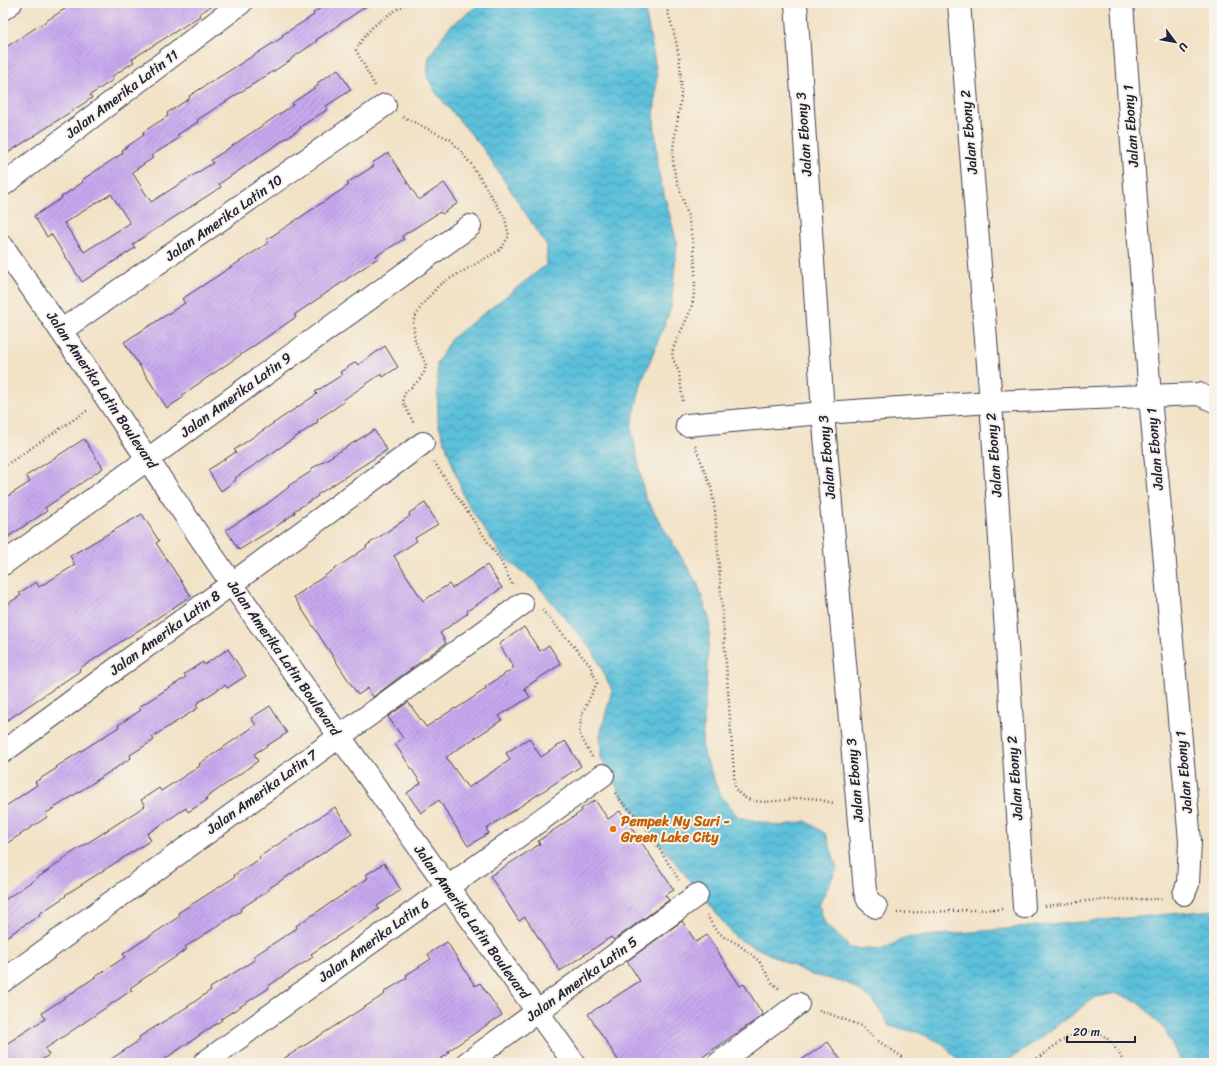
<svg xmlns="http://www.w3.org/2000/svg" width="1217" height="1066" font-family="Sriracha,sans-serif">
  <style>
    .water { fill: url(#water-waves); stroke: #3f718a }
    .building { fill: url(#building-hatch); fill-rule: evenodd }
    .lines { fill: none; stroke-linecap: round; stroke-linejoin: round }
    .minor-casing { stroke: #413f50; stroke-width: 24 }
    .path { stroke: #413f50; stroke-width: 2.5; stroke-dasharray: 1 3; stroke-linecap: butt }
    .minor { stroke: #fff; stroke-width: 22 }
    .food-dot { fill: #e8710a; stroke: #f7f3e8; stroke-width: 1.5 }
    .labels { text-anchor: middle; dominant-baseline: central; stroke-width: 4; stroke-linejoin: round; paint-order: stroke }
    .street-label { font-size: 14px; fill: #22223b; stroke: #f7f3e8 }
    .food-label { font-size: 14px; font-weight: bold; fill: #c56008; stroke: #f7f3e8; text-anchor: start }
  </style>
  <defs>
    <pattern id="water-waves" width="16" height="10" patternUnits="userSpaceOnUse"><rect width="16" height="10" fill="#5cc0da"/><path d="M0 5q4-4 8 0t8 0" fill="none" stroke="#4c9cb2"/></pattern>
    <pattern id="building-hatch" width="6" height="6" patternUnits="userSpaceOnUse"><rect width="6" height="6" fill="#c7a8ef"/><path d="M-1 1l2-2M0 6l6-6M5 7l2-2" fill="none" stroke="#a188c3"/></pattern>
  </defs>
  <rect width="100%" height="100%" fill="#f7f3e8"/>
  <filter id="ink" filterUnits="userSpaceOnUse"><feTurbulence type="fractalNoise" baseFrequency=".025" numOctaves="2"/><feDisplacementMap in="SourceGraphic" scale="8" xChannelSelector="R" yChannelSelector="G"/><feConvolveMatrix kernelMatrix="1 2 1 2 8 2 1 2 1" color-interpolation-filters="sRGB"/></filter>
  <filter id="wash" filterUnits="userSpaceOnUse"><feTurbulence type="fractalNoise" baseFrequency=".012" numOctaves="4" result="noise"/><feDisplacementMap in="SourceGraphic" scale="16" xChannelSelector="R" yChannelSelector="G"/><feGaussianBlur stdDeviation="0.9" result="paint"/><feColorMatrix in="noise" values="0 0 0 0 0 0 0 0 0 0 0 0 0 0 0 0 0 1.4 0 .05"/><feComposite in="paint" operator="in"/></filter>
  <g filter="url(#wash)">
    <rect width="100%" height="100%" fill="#f2e2c6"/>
    <path class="water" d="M481 3H644L657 74 654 118 659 175 677 243 671 308 642 381 631 427 645 497 698 585 710 622 702 748 719 793 738 817 780 826 806 821 826 834 837 868 819 905 825 924 851 948 881 950 905 938 1214 910V1063H1181L1165 1030 1139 1002 1117 993 1096 997 1012 1058 1000 1063 960 1062 942 1043 917 1032 889 1026 873 1000 847 983 812 975 736 938 623 798 601 758 600 736 612 690 593 651 533 580 503 557 465 500 438 423 437 363 451 339 546 265 547 246 482 147 436 93 427 76 429 57 449 27Z"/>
    <g id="blocks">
      <g class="building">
        <path d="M74 3H216L199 14 200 16 132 59 134 62 111 77 113 80 90 95 92 98 3 156V49Z"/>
        <path d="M328 3H371L316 40 317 41 291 59V60L197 120 198 122 177 135 179 138 151 156 153 158 132 172 151 202 213 163 211 160 293 105 292 103 319 85 317 83 338 69 351 90 326 106 328 109 300 127 301 128 219 184 221 187 133 244 135 248 82 282 51 234 47 237 34 216 62 198 61 197 83 182 82 180 123 153 122 150 144 135 143 132 168 116 167 113 190 98 189 96 283 37 282 35 314 15 313 13ZM111 194 130 223 84 252 64 223Z"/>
        <path d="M388 153 419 200 444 183 458 203 442 214 440 212 402 236 404 239 376 256 378 258 294 315 296 317 182 395 184 397 167 408 124 342 185 303 182 299 268 243 266 240 349 185 347 183 374 166 372 163Z"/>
        <path d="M385 346 398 367 383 377 381 374 343 400 344 402 317 420 318 422 235 478 236 480 221 491 208 470 236 452 234 450 317 394 315 392 342 375 340 372 356 362 358 365Z"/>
        <path d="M374 430 387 450 317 495 318 496 294 511 295 513 274 528 239 550 226 530 267 504 289 487 288 486 312 471 311 469Z"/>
        <path d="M84 439 103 468 45 508 47 511 3 540V499L30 482 26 476Z"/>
        <path d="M425 503 438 524 415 538 417 541 394 556 423 601 449 584 452 588 487 565 502 588 467 611 468 613 440 633 446 643 373 697 368 688 358 695 294 597 367 547 366 546 410 516 409 513Z"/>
        <path d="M142 514 159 541 156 543 191 596 79 669 80 671 3 723V607L21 595 19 593 36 582 39 587 75 565 70 556Z"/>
        <path d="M524 627 540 651 549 645 561 664 524 688 530 697 499 716 502 720 446 757 468 788 510 760 506 753 529 738 541 757 565 741 581 766 486 829 489 833 468 846 439 800 421 813 407 793 421 783 395 744 403 738 388 717 408 702 426 727 455 708 456 709 486 689 485 687 514 668 499 644Z"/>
        <path d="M228 649 246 676 227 688 225 685 196 704 198 708 152 737 154 740 130 755 131 758 45 814 47 817 3 846V808L37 785 35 782 57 768 56 767 119 727 118 725 141 710 139 707 186 677 184 674 203 662 204 665Z"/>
        <path d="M270 706 287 733 254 754 258 761 206 798 207 800 188 812 186 808 147 834 151 840 65 895 66 896 39 914 40 915 3 939V901L62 861 61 860 145 806 141 800 159 788 161 791 200 766 199 764 256 725 251 718Z"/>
        <path d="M595 800 608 819 620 811 674 890 665 895 669 900 614 940 611 937 560 971 525 917 519 921 490 876 540 844 538 841 582 811 581 809Z"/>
        <path d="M335 807 352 834 268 889 269 890 240 909 241 911 185 947 187 949 130 988 132 990 45 1049 49 1055 36 1063H3V1046L45 1019 42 1013 125 957 123 954 180 916 178 913 235 877 234 875 260 859 259 857Z"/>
        <path d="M384 863 401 890 377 906 379 909 311 954 313 957 268 986 269 988 221 1019 222 1020 159 1063H105L140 1040 139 1037 187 1007 211 990 210 988 256 959 254 956 297 928 296 926 368 878 366 875Z"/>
        <path d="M682 921 696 942 707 935 740 986 744 984 763 1015 694 1063H620L588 1014 640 981 627 961Z"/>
        <path d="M447 942 475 986 480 983 502 1015 448 1051 449 1053 435 1063H277L385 994 384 992 407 978 406 975 431 959 428 954Z"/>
        <path d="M828 1042 843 1063H797Z"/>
      </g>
    </g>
  </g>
  <g filter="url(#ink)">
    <use href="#blocks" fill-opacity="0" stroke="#413f50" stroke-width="1"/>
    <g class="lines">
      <g class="minor-casing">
        <g id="minor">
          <path d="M796 3 823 413 865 891 868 900 876 907"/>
          <path d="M959 3 991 402 1024 907"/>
          <path d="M1122 3 1150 397 1190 841 1188 884 1184 894"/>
          <path d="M3 9 11 3"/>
          <path d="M3 185 241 3"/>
          <path d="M3 247C82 359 156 474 234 587 345 747 461 904 574 1063"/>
          <path d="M62 330 385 105"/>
          <path d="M687 425 823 413 991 402 1199 394 1214 401"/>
          <path d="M3 564 470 226"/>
          <path d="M3 752 423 443"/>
          <path d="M3 981 522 604"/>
          <path d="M204 1063 603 775"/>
          <path d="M467 1063 697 895"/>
          <path d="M719 1063 798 1004"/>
        </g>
      </g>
      <g class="path">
        <path d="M665 3C674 31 682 59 681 89 681 114 672 137 673 161 673 174 685 202 688 217 694 243 699 281 691 308 686 323 677 337 672 352L673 359 679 372 683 403"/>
        <path d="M375 86 356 50C369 25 384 18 407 3"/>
        <path d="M403 117 451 140 471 164 505 218 509 236 500 250 439 285 422 305 413 321 415 341 426 364 424 373 418 381 404 394 403 402 414 424"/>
        <path d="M695 446 711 487 715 510 735 788C750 812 785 797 808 798 817 798 826 802 835 803"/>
        <path d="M434 462 500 560 512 584"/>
        <path d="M3 467 88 410"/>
        <path d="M542 610 590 665 597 683 582 714 579 733 592 757"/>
        <path d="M615 793 622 802 643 823 679 880"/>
        <path d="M1045 906 1095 900 1164 899"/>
        <path d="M897 913 1002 909"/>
        <path d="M707 915 714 928 724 937 738 944 759 961 773 984 780 989"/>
        <path d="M819 1010 862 1026 875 1039 904 1058 909 1063"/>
        <path d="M1030 1063C1068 1038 1096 1006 1124 1063"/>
      </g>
      <use href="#minor" class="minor"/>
    </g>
  </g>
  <circle class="food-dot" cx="613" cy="829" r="4"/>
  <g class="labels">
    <g class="street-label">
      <text transform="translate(122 94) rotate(-37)">Jalan Amerika Latin 11</text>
      <text transform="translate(1131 126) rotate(-94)">Jalan Ebony 1</text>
      <text transform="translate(969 132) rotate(-95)">Jalan Ebony 2</text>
      <text transform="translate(804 134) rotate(-94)">Jalan Ebony 3</text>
      <text transform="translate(224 218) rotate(-35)">Jalan Amerika Latin 10</text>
      <text transform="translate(102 390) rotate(56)">Jalan Amerika Latin Boulevard</text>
      <text transform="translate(236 395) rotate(-36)">Jalan Amerika Latin 9</text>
      <text transform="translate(1155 449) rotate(-95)">Jalan Ebony 1</text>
      <text transform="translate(994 455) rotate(-94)">Jalan Ebony 2</text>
      <text transform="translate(827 457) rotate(-95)">Jalan Ebony 3</text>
      <text transform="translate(165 633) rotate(-36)">Jalan Amerika Latin 8</text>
      <text transform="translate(284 658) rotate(55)">Jalan Amerika Latin Boulevard</text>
      <text transform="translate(1184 772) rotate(-95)">Jalan Ebony 1</text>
      <text transform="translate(1015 778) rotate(-94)">Jalan Ebony 2</text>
      <text transform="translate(855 780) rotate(-95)">Jalan Ebony 3</text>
      <text transform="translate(262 792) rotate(-36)">Jalan Amerika Latin 7</text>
      <text transform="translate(472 922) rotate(54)">Jalan Amerika Latin Boulevard</text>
      <text transform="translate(374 940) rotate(-36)">Jalan Amerika Latin 6</text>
      <text transform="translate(582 979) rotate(-36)">Jalan Amerika Latin 5</text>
    </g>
    <g class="food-label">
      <text x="621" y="821">Pempek Ny Suri -<tspan x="621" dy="16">Green Lake City</tspan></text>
    </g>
  </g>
  <rect width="1217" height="1066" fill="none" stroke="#f7f3e8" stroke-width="16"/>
  <g transform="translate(1175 42) rotate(122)" stroke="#f7f3e8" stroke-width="3" paint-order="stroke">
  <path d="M0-3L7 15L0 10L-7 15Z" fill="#22223b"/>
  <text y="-6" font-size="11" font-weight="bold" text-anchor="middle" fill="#22223b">U</text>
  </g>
  <path d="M1067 1036v6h68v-6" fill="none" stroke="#22223b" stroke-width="2"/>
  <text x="1073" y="1036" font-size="12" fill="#22223b" stroke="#f7f3e8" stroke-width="3" paint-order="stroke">20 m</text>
</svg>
